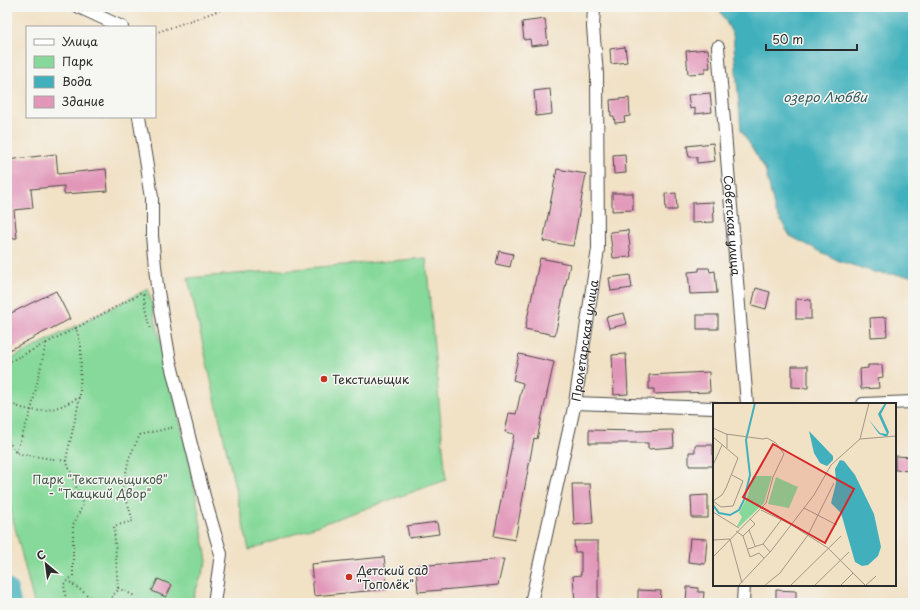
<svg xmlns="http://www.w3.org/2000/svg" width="920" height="610" font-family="'Playpen Sans',sans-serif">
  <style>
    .green { fill: #86d99a; stroke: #588262 }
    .water { fill: #41b0bc; stroke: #366e74 }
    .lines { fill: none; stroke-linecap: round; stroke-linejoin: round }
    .river { stroke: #41b0bc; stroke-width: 22 }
    .building { fill: #e297b9 }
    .minor-casing { stroke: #494642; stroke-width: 14 }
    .path { stroke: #494642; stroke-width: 2; stroke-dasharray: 1 3; stroke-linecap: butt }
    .minor { stroke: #fff; stroke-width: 12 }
    .poi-dot { fill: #c8321e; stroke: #f6f6f2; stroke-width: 1.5 }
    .labels { text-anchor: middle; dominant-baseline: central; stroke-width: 3; stroke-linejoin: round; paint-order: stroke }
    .street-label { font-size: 12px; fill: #2b2b2b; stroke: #f6f6f2 }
    .poi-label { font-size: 12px; fill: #2b2b2b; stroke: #f6f6f2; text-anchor: start }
    .park-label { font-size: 12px; fill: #425647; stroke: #f6f6f2 }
    .water-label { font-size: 13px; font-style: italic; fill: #335a5e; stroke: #f6f6f2 }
    .inset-river { fill: none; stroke: #41b0bc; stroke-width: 2 }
    .inset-road { fill: none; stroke: #a29887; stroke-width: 1 }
    .view { fill: #d62828; fill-opacity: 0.15; stroke: #d62828; stroke-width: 2 }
    .inset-edge { fill: none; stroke: #2b2b2b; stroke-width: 2 }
  </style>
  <rect width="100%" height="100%" fill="#f6f6f2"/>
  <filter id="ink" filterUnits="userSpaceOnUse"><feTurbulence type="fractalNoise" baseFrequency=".025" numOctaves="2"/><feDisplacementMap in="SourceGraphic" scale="8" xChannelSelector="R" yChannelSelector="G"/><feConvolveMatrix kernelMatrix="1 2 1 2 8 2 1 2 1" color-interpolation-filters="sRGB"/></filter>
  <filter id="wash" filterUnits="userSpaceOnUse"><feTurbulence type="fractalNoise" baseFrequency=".012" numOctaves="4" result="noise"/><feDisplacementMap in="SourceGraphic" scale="16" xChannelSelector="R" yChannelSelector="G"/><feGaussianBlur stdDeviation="0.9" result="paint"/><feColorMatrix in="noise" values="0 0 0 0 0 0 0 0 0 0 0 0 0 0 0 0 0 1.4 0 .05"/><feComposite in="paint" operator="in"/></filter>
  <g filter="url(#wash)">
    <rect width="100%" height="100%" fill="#f1e1c5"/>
    <g class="green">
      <path d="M426 258 446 480 249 550 188 278Z"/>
      <path d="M148 289 191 467 207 561 191 603H34L7 496V361Z"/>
    </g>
    <path class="water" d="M718 7H913V276L877 273 839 261 790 236 775 211 765 169 741 130 733 35Z"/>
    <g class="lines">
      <path class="river" d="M7 590 10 603"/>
    </g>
    <g id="blocks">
      <g class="building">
        <path d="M545 19 548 44 531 46 530 39 524 40 522 22Z"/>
        <path d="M625 47 627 62 611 64 610 49Z"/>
        <path d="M708 49 710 68H705V73L688 74 686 51Z"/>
        <path d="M550 89 552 114 536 116 534 91Z"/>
        <path d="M710 93 712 112 695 114V108L690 109 688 95Z"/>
        <path d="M629 98 630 116 624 117 625 122 615 123 614 116H611L610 100Z"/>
        <path d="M713 143 715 161 697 163V157H689L687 146Z"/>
        <path d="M56 154 58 174 106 169 108 191 64 194V186L31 189 33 208 14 210 17 238 7 239V160Z"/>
        <path d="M625 154 626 173 614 174 613 155Z"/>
        <path d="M557 169 586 174 573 246 543 241Z"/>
        <path d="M612 193H633V210L612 211Z"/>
        <path d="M676 193 677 210H666L665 194Z"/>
        <path d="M713 202 714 222 692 223V203Z"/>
        <path d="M628 230 631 257 613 258 610 232Z"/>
        <path d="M499 251 513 254 510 267 496 264Z"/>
        <path d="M540 258 570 264 555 335 525 329Z"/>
        <path d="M699 268H709L710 272 715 271 717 293 690 294 688 272 699 271Z"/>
        <path d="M630 275 632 288 611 291 609 278Z"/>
        <path d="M756 288 770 292 766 309 752 305Z"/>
        <path d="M56 291 70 319 7 351V315Z"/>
        <path d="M796 299 811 300V319H796Z"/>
        <path d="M624 313 627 324 609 328 606 317Z"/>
        <rect x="697" y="315" width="21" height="14"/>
        <path d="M886 317 887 336 871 337 870 318Z"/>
        <path d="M519 354 554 362 537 439 534 438 515 540 494 536 514 434 505 432 509 413 516 414 523 383 513 380Z"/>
        <path d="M626 354 628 394 614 395 612 355Z"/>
        <path d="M868 365H882L883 377 878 378 879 388 861 389 860 369 868 368Z"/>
        <path d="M792 366H808V388L792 387Z"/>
        <path d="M709 372 710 392 654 394V389H649V375Z"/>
        <path d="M589 430 637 431 673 430 674 447 648 449V443H589Z"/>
        <path d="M695 445H713V466H689V452H695Z"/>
        <path d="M895 456 913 457V471L895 470Z"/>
        <path d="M572 484H590L593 523 574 525Z"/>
        <path d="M708 495V518H692L691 496Z"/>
        <path d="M437 522 439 534 409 538 407 526Z"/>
        <path d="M690 538 707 539 705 564 688 562Z"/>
        <path d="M574 541H598V603H575L573 576 581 575V552H575Z"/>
        <path d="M384 557 388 589 314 596 311 564Z"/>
        <path d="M504 559 498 585 418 592 416 566Z"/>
        <path d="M158 579 172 585 166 597 152 591Z"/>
        <path d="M687 587 698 588V592H704L703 603H686Z"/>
        <path d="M638 590 661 591 660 603H638Z"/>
        <path d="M776 590 796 591V603H776Z"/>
      </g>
    </g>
  </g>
  <g filter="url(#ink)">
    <use href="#blocks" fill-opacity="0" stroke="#494642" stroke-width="1"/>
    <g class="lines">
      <g class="minor-casing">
        <g id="minor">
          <path d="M79 7 122 27"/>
          <path id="s1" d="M718 47 747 404"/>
          <path d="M139 117 152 197V236L157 286 170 361 205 500 221 554 214 603"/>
          <path d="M575 403 714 408"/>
          <path d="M863 404 913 402"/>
          <path id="s2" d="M531 603 575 403 598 249 597 74 593 27 594 7"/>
          <path d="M743 603 744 585"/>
        </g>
      </g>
      <g class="path">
        <path d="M155 33 229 7"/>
        <path d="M143 295 151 329"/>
        <path d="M76 328 140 294 145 295"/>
        <path d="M7 363 76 328 81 346 80 397 66 460 83 505 73 525V576L64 584 66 603"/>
        <path d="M7 402C37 416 52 412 80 397"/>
        <path d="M7 437 14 451 19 454 67 461"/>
        <path d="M16 452 31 411 46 343"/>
        <path d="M67 580 98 603"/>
        <path d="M118 588 135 596"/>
        <path d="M106 603 118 590 114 526 133 521 123 488 129 458 140 435 174 427"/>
      </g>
      <use href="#minor" class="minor"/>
    </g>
  </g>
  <g class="poi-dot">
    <circle cx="324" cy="379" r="4"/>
    <circle cx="349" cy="577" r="4"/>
  </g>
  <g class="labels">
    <g class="street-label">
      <text stroke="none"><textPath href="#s1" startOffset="179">Советская улица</textPath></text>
      <text stroke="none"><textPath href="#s2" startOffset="268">Пролетарская улица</textPath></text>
    </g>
    <g class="poi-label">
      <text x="332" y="379">Текстильщик</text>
      <text x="357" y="570">Детский сад<tspan x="357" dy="14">"Тополёк"</tspan></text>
    </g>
    <g class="park-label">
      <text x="100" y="479">Парк "Текстильщиков"<tspan x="100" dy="14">- "Ткацкий Двор"</tspan></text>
    </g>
    <g class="water-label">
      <text x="825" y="96">озеро Любви</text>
    </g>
  </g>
  <g transform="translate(713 403)">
    <rect width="183" height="183" fill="#f1e1c5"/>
    <path d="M40 73H59L51 100 26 124 24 123 29 114 26 110 34 95ZM63 74 85 84 76 105 55 101Z" fill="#86d99a"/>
    <path d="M172 0H174L168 11 176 29 174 34 166 31 156 17 167 30 174 31 165 11ZM96 28 120 53V57L114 63 107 60 101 50ZM127 57 131 58 142 72 161 111 168 144 165 153 155 162 149 163 142 159 128 110 118 100 123 80 122 66Z" fill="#41b0bc"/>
    <path class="inset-river" d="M0 102 6 110 17 112 26 107 31 97 37 72 33 37 42 0"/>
    <path class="inset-road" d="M0 25 13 31 50 36 54 35 63 40 71 51 60 74 53 100 0 154M14 31V45M0 34 25 55 13 85 9 92 0 98 8 104 20 103 30 78 19 72M147 36 183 33M0 62 9 42M91 105 124 122M48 107 77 121 115 145 153 183M0 109 26 125M36 127 42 143M23 128 30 133 42 121 37 116M30 133 37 154 46 150 51 155M0 137 17 136 29 180M50 141 68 117M35 146 50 141 57 149M25 183 58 148 101 92 118 62 147 36 156 0M51 183 67 170 95 132 121 80M77 183 128 133M101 183 136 149M127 183 140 170M152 183 163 173"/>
    <path class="view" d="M60 41 141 86 112 140 30 94Z"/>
    <rect width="183" height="183" class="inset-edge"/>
  </g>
  <rect width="920" height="610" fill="none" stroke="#f6f6f2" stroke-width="24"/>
  <rect x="26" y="26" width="130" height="92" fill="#f6f6f2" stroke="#a5a5a2"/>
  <rect x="34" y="39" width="20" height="6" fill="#ffffff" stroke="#a5a5a2"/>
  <text x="62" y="46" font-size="12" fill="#2b2b2b">Улица</text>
  <rect x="34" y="56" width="20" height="12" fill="#86d99a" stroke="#a5a5a2"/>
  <text x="62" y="66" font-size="12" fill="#2b2b2b">Парк</text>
  <rect x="34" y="76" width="20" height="12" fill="#41b0bc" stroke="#a5a5a2"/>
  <text x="62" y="86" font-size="12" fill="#2b2b2b">Вода</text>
  <rect x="34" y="96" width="20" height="12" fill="#e297b9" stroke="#a5a5a2"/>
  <text x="62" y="106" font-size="12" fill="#2b2b2b">Здание</text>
  <g transform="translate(46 564) rotate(331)" stroke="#f6f6f2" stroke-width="3" paint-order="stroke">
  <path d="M0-3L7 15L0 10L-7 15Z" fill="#2b2b2b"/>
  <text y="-6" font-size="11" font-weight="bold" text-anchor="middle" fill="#2b2b2b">С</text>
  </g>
  <path d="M766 44v6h91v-6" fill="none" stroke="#2b2b2b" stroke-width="2"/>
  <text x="772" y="44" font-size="12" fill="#2b2b2b" stroke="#f6f6f2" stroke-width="3" paint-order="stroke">50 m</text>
</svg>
